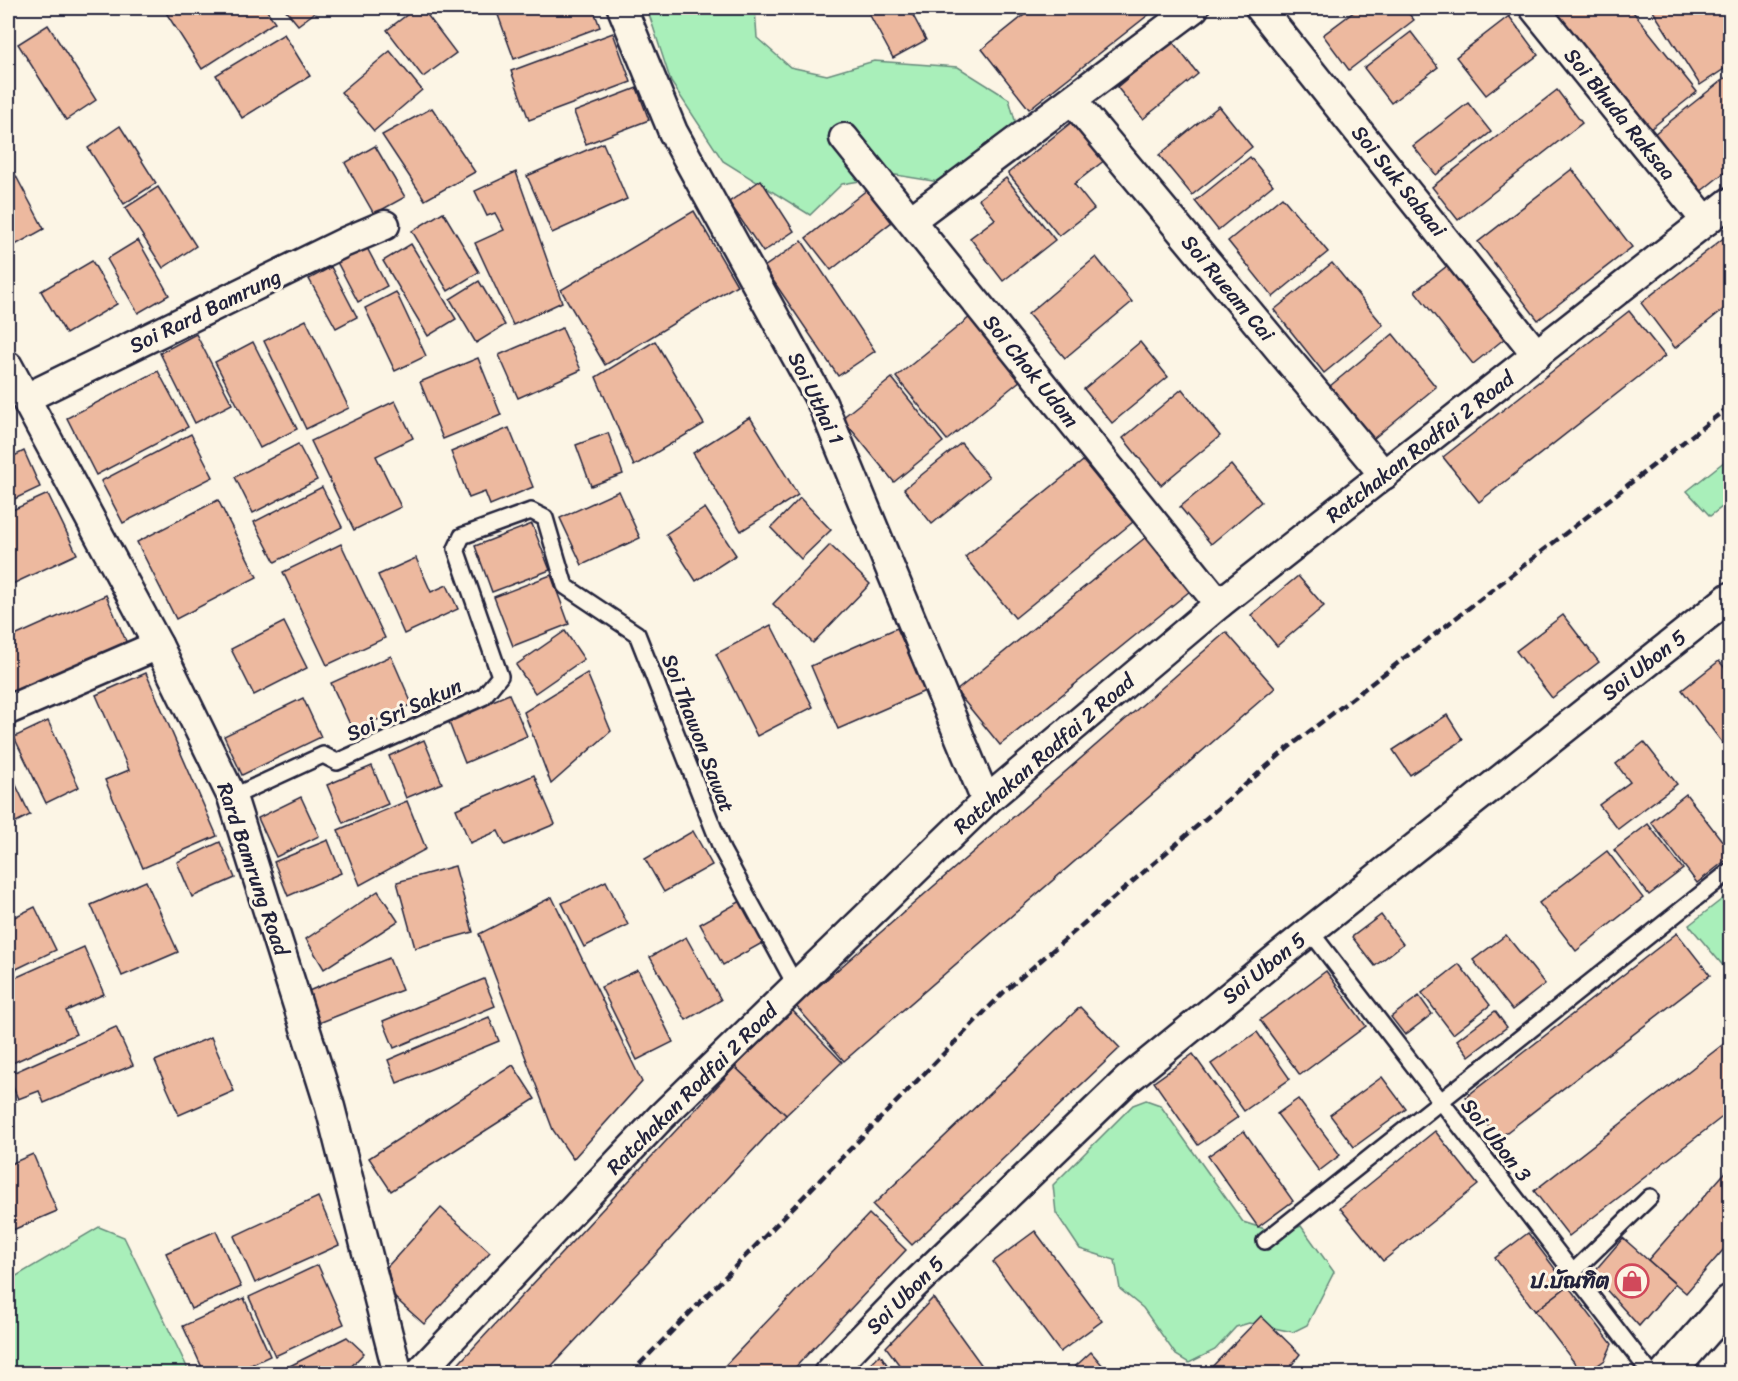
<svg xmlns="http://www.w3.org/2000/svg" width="1738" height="1381" font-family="Sriracha,'Playpen Sans Thai',sans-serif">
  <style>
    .green { fill: #a9efba; stroke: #66887a; stroke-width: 1.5 }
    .building { fill: #edb99f; stroke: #22223b; stroke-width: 1.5 }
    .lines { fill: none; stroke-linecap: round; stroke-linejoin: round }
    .lane-casing { stroke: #22223b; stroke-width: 20 }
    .street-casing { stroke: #22223b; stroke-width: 33 }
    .primary-casing { stroke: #22223b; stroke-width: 38 }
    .lane { stroke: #fcf5e5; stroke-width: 15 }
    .street { stroke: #fcf5e5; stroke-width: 28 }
    .primary { stroke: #fcf5e5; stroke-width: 33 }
    .rail { stroke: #22223b; stroke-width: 4.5; stroke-dasharray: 9 4.5; stroke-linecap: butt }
    .labels { text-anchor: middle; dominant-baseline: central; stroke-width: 6; stroke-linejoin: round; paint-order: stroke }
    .street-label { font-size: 21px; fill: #22223b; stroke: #fcf5e5 }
    .poi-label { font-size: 21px; font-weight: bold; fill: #22223b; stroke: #fcf5e5; text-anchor: end }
  </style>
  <rect width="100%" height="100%" fill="#fcf5e5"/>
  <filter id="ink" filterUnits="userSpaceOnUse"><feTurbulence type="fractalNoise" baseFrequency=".0167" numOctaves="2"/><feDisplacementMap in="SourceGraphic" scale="12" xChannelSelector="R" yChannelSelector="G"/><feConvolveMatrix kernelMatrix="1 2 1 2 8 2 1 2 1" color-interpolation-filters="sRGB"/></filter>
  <g filter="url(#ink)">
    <g class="green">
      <path d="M649 8H755L757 38 790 67 827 75 874 61 958 67 1009 99 1018 131 939 182 896 175 842 184 810 215 723 161 671 82 648 11Z"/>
      <path d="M1730 457V501L1710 516 1687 491Z"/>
      <path d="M1730 893V974L1689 925Z"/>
      <path d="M1146 1100 1160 1105 1243 1222 1281 1234 1301 1226 1334 1272 1307 1325 1293 1332 1249 1323 1236 1327 1215 1350 1189 1363 1176 1355 1143 1308 1120 1289 1115 1260 1080 1249 1056 1213 1053 1185 1133 1105Z"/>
      <path d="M99 1227 124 1237 187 1367 186 1373H8V1281Z"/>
    </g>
    <g class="building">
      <path d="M163 8H265L275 22 202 69Z"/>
      <path d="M284 8H321L298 25Z"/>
      <path d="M416 8H422L456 53 423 77 387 30Z"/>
      <path d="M517 8H593L600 27 514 59 498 15Z"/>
      <path d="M866 8H909L926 40 893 58Z"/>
      <path d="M1033 8H1157L1029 109 982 49Z"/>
      <path d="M1359 8H1404L1414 20 1349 70 1323 35Z"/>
      <path d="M1553 8H1630L1697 92 1649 130Z"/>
      <path d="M1651 8H1730V65L1700 85Z"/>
      <path d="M1509 16 1538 55 1486 95 1456 57Z"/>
      <path d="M48 25 96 100 66 120 18 44Z"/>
      <path d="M1411 32 1438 67 1391 103 1364 68Z"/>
      <path d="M613 33 631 82 529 120 511 71Z"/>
      <path d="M284 34 310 76 242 118 216 75Z"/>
      <path d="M1172 41 1198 74 1143 119 1117 87Z"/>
      <path d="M390 51 422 90 374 131 341 92Z"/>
      <path d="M1730 74V168L1700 192 1654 134Z"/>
      <path d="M637 88 649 120 586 144 574 112Z"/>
      <path d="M1557 90 1582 123 1458 220 1432 187Z"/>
      <path d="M1468 103 1491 132 1436 175 1413 146Z"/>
      <path d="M1219 106 1252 147 1192 195 1159 155Z"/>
      <path d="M432 108 475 172 425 200 382 135Z"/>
      <path d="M1073 121 1105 160 1074 184 1094 209 1059 236 1008 173Z"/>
      <path d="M120 126 156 183 124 204 88 148Z"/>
      <path d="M603 143 627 199 552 233 527 176Z"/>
      <path d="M375 146 405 197 374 214 345 163Z"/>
      <path d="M1250 157 1273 185 1218 230 1195 201Z"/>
      <path d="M8 161 44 229 8 249Z"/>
      <path d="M1572 169 1632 247 1538 320 1478 242Z"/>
      <path d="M516 172 562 302 513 325 475 243 504 230 495 213 487 216 475 191Z"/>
      <path d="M1006 178 1055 240 1003 281 970 238 995 219 979 199Z"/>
      <path d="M761 180 794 231 763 252 729 202Z"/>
      <path d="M158 187 196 246 163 268 125 208Z"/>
      <path d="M868 189 893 221 831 270 806 238Z"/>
      <path d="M1282 197 1328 252 1273 297 1228 241Z"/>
      <path d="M694 211 737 285 605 365 561 290Z"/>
      <path d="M443 212 479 272 448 291 412 231Z"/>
      <path d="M1730 233V304L1675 348 1641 303Z"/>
      <path d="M138 240 169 295 138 313 107 259Z"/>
      <path d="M802 241 875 351 838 376 764 267Z"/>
      <path d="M365 244 387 286 358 302 336 260Z"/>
      <path d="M411 244 456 319 428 336 383 261Z"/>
      <path d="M1096 257 1132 302 1065 358 1028 314Z"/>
      <path d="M92 261 117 304 66 334 41 291Z"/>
      <path d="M1332 263 1383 325 1324 373 1274 310Z"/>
      <path d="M1447 266 1504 339 1473 364 1415 291Z"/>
      <path d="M331 267 357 317 336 328 309 279Z"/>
      <path d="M479 281 505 325 476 343 450 299Z"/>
      <path d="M396 292 426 356 395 371 365 308Z"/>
      <path d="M1629 311 1665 356 1479 502 1443 457Z"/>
      <path d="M970 317 1021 380 947 440 896 377Z"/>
      <path d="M306 320 349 408 306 429 264 341Z"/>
      <path d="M562 328 581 370 518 398 499 355Z"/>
      <path d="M196 334 232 404 195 423 160 353Z"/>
      <path d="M1393 334 1436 387 1373 439 1330 386Z"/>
      <path d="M655 341 704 424 634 466 596 377Z"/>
      <path d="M253 342 297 429 260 448 215 362Z"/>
      <path d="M1140 342 1168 377 1112 423 1084 389Z"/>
      <path d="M478 358 501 415 443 439 420 382Z"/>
      <path d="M158 371 188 427 96 475 67 418Z"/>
      <path d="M892 378 943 442 894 482 842 418Z"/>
      <path d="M1182 389 1220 436 1161 485 1123 438Z"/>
      <path d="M395 401 413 438 376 456 401 507 354 530 311 441Z"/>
      <path d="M750 417 798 495 741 531 693 453Z"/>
      <path d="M509 428 533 487 490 505 485 492 469 498 451 452Z"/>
      <path d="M608 433 623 474 591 486 576 445Z"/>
      <path d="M191 434 213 477 123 523 101 481Z"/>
      <path d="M961 443 989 477 932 524 904 489Z"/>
      <path d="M298 444 317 480 253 513 235 477Z"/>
      <path d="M24 451 40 487 8 502V459Z"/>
      <path d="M1083 461 1133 522 1015 618 965 557Z"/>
      <path d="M1231 465 1261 502 1211 544 1180 507Z"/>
      <path d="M322 487 342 527 275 562 254 522Z"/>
      <path d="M619 491 640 538 582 565 560 518Z"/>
      <path d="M48 494 77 554 8 586V512Z"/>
      <path d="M800 498 831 530 801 559 771 528Z"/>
      <path d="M218 500 257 577 176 619 137 542Z"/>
      <path d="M705 508 736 555 696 581 666 534Z"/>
      <path d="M532 524 550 570 492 592 475 546Z"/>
      <path d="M1146 537 1190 591 1000 745 956 691Z"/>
      <path d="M341 544 385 638 327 665 283 572Z"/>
      <path d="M830 545 870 584 813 643 773 604Z"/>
      <path d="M416 558 431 592 447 585 458 609 404 634 378 575Z"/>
      <path d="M551 575 569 624 513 646 494 597Z"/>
      <path d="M1298 576 1324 606 1277 646 1251 615Z"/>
      <path d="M106 595 129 648 8 701V639Z"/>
      <path d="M1563 615 1599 662 1552 698 1516 651Z"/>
      <path d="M284 622 307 668 254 695 231 649Z"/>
      <path d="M771 625 813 707 757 736 716 654Z"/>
      <path d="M897 628 925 691 838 729 811 666Z"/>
      <path d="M565 631 584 659 535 693 516 665Z"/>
      <path d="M1226 632 1275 688 844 1061 796 1006Z"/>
      <path d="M391 656 412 704 353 731 331 683Z"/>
      <path d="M1719 661 1730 674V740L1724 745 1682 690Z"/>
      <path d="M146 673 217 836 143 868 105 780 129 770 96 695Z"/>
      <path d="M587 673 611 731 551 784 524 712Z"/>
      <path d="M509 694 527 736 465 763 448 720Z"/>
      <path d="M303 698 321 737 242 775 224 736Z"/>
      <path d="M1447 715 1463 740 1410 775 1393 750Z"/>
      <path d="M48 721 79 787 46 803 14 737Z"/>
      <path d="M424 740 442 783 406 798 389 756Z"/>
      <path d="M1644 742 1677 784 1618 829 1599 805 1630 782 1616 764Z"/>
      <path d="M372 766 388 804 343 823 327 785Z"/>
      <path d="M8 768 30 815 8 826Z"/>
      <path d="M534 775 555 824 505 845 498 831 470 843 456 809Z"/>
      <path d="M1686 794 1730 851V857L1697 883 1651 822Z"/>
      <path d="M301 797 319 836 276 857 258 818Z"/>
      <path d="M407 801 426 849 360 885 338 830Z"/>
      <path d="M1648 824 1683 869 1649 895 1614 850Z"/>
      <path d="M693 831 712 865 664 892 645 859Z"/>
      <path d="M328 840 341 873 288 896 274 862Z"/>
      <path d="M220 842 235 878 192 897 177 862Z"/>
      <path d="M1607 851 1643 898 1576 951 1539 903Z"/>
      <path d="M455 866 473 932 415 948 397 882Z"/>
      <path d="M146 881 178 952 122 976 91 905Z"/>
      <path d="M606 881 628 925 584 947 562 903Z"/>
      <path d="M378 891 398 921 324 969 306 939Z"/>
      <path d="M552 897 642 1082 573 1159 553 1130 479 934Z"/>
      <path d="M741 901 764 942 723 965 700 924Z"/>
      <path d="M35 907 56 950 8 973V920Z"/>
      <path d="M1381 915 1403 944 1375 966 1352 937Z"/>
      <path d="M1677 933 1710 975 1498 1139 1466 1097Z"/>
      <path d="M1506 935 1545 984 1512 1010 1473 960Z"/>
      <path d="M686 937 721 1000 686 1020 650 957Z"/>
      <path d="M84 947 104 994 66 1011 76 1034 8 1065V981Z"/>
      <path d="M389 958 402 990 319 1023 306 992Z"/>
      <path d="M1459 964 1490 1005 1453 1034 1422 993Z"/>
      <path d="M638 970 673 1042 637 1060 601 987Z"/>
      <path d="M1326 971 1366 1026 1300 1075 1260 1020Z"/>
      <path d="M484 979 495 1006 394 1048 383 1021Z"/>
      <path d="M1419 996 1432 1014 1405 1035 1391 1017Z"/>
      <path d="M1080 1007 1120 1048 912 1245 873 1205Z"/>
      <path d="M792 1010 842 1062 786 1115 735 1067Z"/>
      <path d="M1495 1011 1507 1027 1469 1056 1457 1040Z"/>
      <path d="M489 1017 499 1041 397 1083 388 1060Z"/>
      <path d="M116 1027 133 1065 44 1103 39 1091 18 1099 8 1075Z"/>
      <path d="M1257 1032 1290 1079 1244 1111 1211 1064Z"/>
      <path d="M211 1037 234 1091 179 1115 155 1061Z"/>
      <path d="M1730 1039V1111L1569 1236 1534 1191Z"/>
      <path d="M1193 1054 1238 1117 1198 1145 1154 1082Z"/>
      <path d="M513 1065 535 1099 391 1191 369 1158Z"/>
      <path d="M735 1067 786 1115 544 1374H449Z"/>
      <path d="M1382 1077 1406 1109 1354 1147 1330 1115Z"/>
      <path d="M1298 1099 1340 1155 1319 1171 1277 1114Z"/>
      <path d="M1244 1131 1293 1201 1258 1227 1208 1156Z"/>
      <path d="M1435 1131 1478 1185 1383 1261 1340 1208Z"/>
      <path d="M33 1154 57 1211 8 1232V1165Z"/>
      <path d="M1730 1167V1242L1686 1293 1648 1260Z"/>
      <path d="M318 1197 339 1245 255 1283 234 1236Z"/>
      <path d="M441 1208 490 1252 424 1324 394 1297 387 1267Z"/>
      <path d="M869 1214 906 1250 789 1374H717Z"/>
      <path d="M216 1231 241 1287 191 1309 166 1253Z"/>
      <path d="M1035 1231 1102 1321 1060 1352 993 1262Z"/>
      <path d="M1528 1233 1568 1286 1535 1311 1495 1258Z"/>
      <path d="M1623 1238 1675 1284 1639 1326 1592 1274Z"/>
      <path d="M318 1265 344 1324 275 1356 249 1297Z"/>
      <path d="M1568 1286 1612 1344 1605 1360 1585 1374H1583L1535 1311Z"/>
      <path d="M244 1298 270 1356 231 1374H205L183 1326Z"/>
      <path d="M933 1298 988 1374H906L886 1347Z"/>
      <path d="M1261 1316 1300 1354 1285 1374H1205Z"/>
      <path d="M347 1337 364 1353 344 1374H274Z"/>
      <path d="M1091 1352 1110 1374H1067Z"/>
      <path d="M880 1354 893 1374H861Z"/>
      <path d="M1730 1356V1374H1716Z"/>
    </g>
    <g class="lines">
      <g class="lane-casing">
        <g id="lane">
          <path d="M232 797 323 755 337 762 483 697 500 676 456 549 462 536 531 511 545 518 565 586 637 634 722 850 796 986"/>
          <path d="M1310 931 1651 1374"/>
          <path d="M1265 1241 1730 871"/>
          <path d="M1572 1273 1650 1197"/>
        </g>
      </g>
      <g class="street-casing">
        <g id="street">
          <path d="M622 8 673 132 822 403 986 801"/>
          <path d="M1260 8 1537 355"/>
          <path d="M1534 8 1706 221"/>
          <path d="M1073 101 1384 475"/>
          <path d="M844 138 1219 604"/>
          <path d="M911 220 1194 8"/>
          <path d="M8 366 158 645 232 797 330 1107 398 1374"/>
          <path d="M26 398 345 242 385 225"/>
          <path d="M8 710 158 645"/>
          <path d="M418 1374 661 1117 986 801 1219 604 1730 202"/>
          <path d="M828 1374 911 1288 1127 1080 1310 931 1730 597"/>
        </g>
      </g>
      <g class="primary-casing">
        <path id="primary" d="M1667 1374 1730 1302"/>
      </g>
      <use href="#lane" class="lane"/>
      <use href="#street" class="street"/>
      <use href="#primary" class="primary"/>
      <path class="rail" d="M630 1374 1004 992 1288 748 1730 406"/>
    </g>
  </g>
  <defs>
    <g id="shop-ring" transform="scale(1.725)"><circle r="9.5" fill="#fcf5e5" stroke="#d1495b" stroke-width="1.5"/><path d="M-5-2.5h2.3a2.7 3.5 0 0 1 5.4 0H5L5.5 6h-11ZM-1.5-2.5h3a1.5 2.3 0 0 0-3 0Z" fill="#d1495b"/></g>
  </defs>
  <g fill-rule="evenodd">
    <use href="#shop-ring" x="1632" y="1281"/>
  </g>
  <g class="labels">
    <g class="street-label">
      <text transform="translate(1620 114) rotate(51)">Soi Bhuda Raksaa</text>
      <text transform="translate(1399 181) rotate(51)">Soi Suk Sabaai</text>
      <text transform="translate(1228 288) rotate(50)">Soi Rueam Cai</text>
      <text transform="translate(205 311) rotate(-26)">Soi Rard Bamrung</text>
      <text transform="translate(1031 371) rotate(51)">Soi Chok Udom</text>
      <text transform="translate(816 398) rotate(64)">Soi Uthai 1</text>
      <text transform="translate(1420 447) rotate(-38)">Ratchakan Rodfai 2 Road</text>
      <text transform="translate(1644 665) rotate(-38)">Soi Ubon 5</text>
      <text transform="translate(404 710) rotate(-24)">Soi Sri Sakun</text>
      <text transform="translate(698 733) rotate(69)">Soi Thawon Sawat</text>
      <text transform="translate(1044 754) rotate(-41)">Ratchakan Rodfai 2 Road</text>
      <text transform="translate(253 869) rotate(71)">Rard Bamrung Road</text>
      <text transform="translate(1264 968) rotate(-39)">Soi Ubon 5</text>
      <text transform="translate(692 1089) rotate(-45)">Ratchakan Rodfai 2 Road</text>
      <text transform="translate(1496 1140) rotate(52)">Soi Ubon 3</text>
      <text transform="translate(905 1295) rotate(-45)">Soi Ubon 5</text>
    </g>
    <g class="poi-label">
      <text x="1609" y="1281">ป.บัณฑิต</text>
    </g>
  </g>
  <rect width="1738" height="1381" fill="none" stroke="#fcf5e5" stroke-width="30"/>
  <rect x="15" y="15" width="1708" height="1351" fill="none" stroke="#22223b" stroke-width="2" filter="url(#ink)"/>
</svg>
